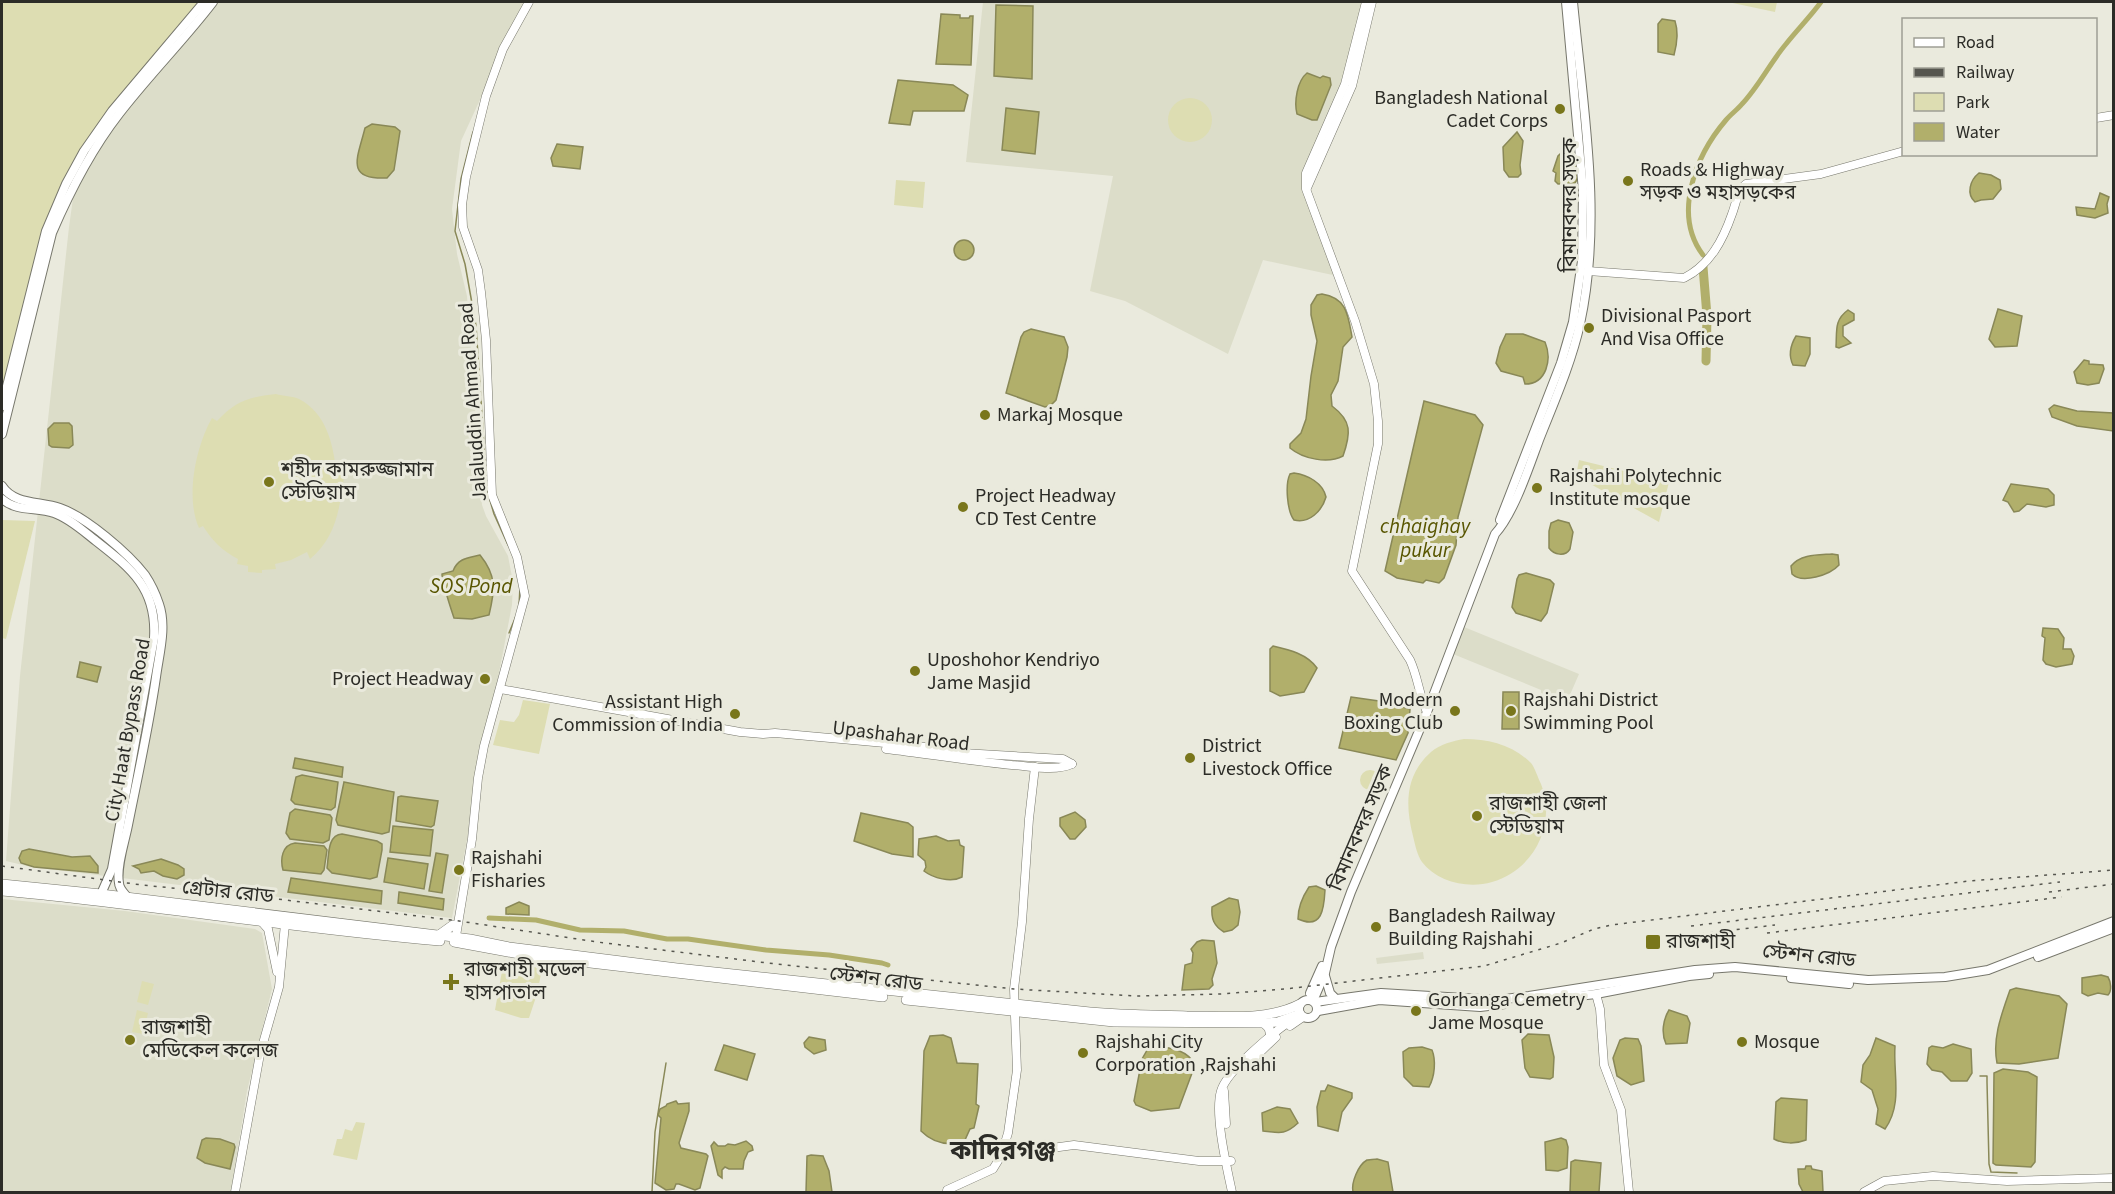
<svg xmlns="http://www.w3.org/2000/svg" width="2115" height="1194" font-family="'Source Sans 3','Noto Sans Bengali',sans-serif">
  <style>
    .built { fill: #dcddc9 }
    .green { fill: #ddddb2 }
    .water { fill: #b1af6b; stroke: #898857; stroke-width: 1.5 }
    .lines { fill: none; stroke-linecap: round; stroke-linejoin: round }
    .stream { stroke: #898857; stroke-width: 1.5 }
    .canal { stroke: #b1af6b; stroke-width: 5 }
    .river { stroke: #b1af6b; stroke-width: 9 }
    .secondary-casing { stroke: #77776c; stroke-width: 9 }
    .primary-casing { stroke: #77776c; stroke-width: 10 }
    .highway-casing { stroke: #77776c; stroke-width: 10 }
    .secondary { stroke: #fff; stroke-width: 8 }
    .primary { stroke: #fff; stroke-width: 8 }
    .highway { stroke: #fff; stroke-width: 9 }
    .rail { stroke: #56564f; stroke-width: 1.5; stroke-dasharray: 3 6; stroke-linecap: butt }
    .poi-dot { fill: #79761b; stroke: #eaeadd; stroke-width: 2 }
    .labels { text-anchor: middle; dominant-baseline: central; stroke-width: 6; stroke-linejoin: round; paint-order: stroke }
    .poi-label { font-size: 20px; fill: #2c2c27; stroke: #eaeadd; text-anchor: start }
    .street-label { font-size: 20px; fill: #2c2c27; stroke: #eaeadd }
    .water-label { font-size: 21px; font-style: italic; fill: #585500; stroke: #eaeadd }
    .district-label { font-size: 26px; font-weight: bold; fill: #2c2c27; stroke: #eaeadd }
  </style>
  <rect width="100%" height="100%" fill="#eaeadd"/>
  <g class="built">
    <path d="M213 2H525L461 141 452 209 457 254 467 296 482 505 486 516 508 556 513 582 512 605 452 918 31 867 6 861 20 676 69 227 75 184 108 135Z"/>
    <path d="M983 2H1370L1307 186 1342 277 1263 260 1228 354 1125 301 1090 291 1113 176 966 162Z"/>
    <path d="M1464 627 1579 674 1566 704 1541 693V690L1453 654Z"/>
    <path d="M2 899 125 911 255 929 262 933 272 989 247 1091 231 1192H2Z"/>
    <path d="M1423 952 1424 959 1377 964 1376 958Z"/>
  </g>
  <g class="green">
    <path d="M2 2H200L55 203 22 312 2 391Z"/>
    <path d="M1728 2H1777L1775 12Z"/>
    <circle cx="1190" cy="120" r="22"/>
    <path d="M896 180 925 182 923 208 894 205Z"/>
    <path d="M276 394C283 396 293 396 299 399 326 413 333 443 336 470H345C340 504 338 536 310 559L307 552 291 560 275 564 276 569 262 570V573L248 572V566L237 564 238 559C222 551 211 539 203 526L199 528C185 497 196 446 212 418L217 421C236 401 248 397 276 394Z"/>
    <path d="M1579 460 1669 482 1659 522 1576 476Z"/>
    <path d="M2 520 35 521 6 639 2 638Z"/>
    <path d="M523 700 550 704 539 754 493 745 500 720 514 722 519 715Z"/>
    <path d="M1464 739C1489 739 1513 745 1531 763 1535 768 1538 778 1541 784 1557 824 1534 870 1492 882 1468 889 1437 882 1422 862 1417 855 1415 844 1413 836 1405 805 1405 775 1431 752 1440 744 1453 741 1464 739Z"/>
    <circle cx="1370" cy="780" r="10"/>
    <path d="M504 960 543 964 537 994 529 1018H521L495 1010Z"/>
    <path d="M142 981 154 984 148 1005 137 1002Z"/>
    <path d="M137 1010 148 1013 143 1034 132 1032Z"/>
    <path d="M356 1122 365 1123 357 1160 333 1155 337 1139H342L345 1129 352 1131Z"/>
  </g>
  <g class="water">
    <path d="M996 5 1033 6 1032 79 994 76Z"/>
    <path d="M941 14 960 15V18H969L970 16H973L971 65 936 64Z"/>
    <path d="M1662 19 1675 21C1679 33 1677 44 1674 55L1658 52V24Z"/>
    <path d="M1307 73 1320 78 1323 76 1330 78 1331 85 1317 120H1312L1297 114C1294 102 1297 81 1307 73Z"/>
    <path d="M898 80 953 85 968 95 964 111H913L910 125 889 123Z"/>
    <path d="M1006 108 1039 112 1035 154 1002 150Z"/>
    <path d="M372 124 395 127 400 131 394 170 387 178C344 180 358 157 365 128Z"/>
    <path d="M1517 132 1523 141 1520 165 1521 174 1518 177H1509L1504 170 1503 147Z"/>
    <path d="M557 144 583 147 580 169 553 166 551 158Z"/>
    <path d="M1561 153 1564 154 1565 158H1577L1578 178 1575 183 1558 184 1555 181 1556 173 1553 171 1558 156Z"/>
    <path d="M1979 173 1991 175 2000 180 2001 189 1993 199 1981 200 1975 202C1966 194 1970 180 1979 173Z"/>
    <path d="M2100 193 2109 197 2107 204 2108 213 2095 218 2077 215 2076 207 2095 209Z"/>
    <circle cx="964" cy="250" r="10"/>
    <path d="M1322 294C1347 298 1348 315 1352 337L1343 347 1338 381 1331 395 1332 406C1352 421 1351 433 1343 456 1328 464 1303 459 1290 448V444L1301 433 1306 419 1311 376 1317 341 1311 315V305L1317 295Z"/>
    <path d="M1998 309 2022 316 2017 346 1995 347 1989 339Z"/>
    <path d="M1848 310 1854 314V320L1843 326V336L1851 343 1839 348 1836 347C1837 331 1834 320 1848 310Z"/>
    <path d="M1031 329 1064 337 1068 347 1067 357 1056 400 1051 405 1045 407 1006 393 1021 337 1024 332Z"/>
    <path d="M1506 334H1523L1545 342C1552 359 1547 384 1525 384L1523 377 1501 371 1496 363 1500 347Z"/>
    <path d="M1796 336 1810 338V354L1805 366 1793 365C1788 355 1790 346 1796 336Z"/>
    <path d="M2084 360 2089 361V364L2103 365 2104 369 2099 383 2088 385 2077 383 2074 372Z"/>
    <path d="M1424 401 1475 415 1483 425 1458 517 1456 545 1444 578 1439 583 1426 580 1423 583 1397 578 1385 571Z"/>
    <path d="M2054 405 2077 411 2113 413V431L2077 426 2052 417 2049 409Z"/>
    <path d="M54 423H69L72 426 73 445 69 448 52 447 49 445 48 429Z"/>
    <path d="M1294 473C1308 475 1323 483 1326 497 1322 511 1309 524 1294 520 1287 511 1285 484 1290 474Z"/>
    <path d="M2011 484 2048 489 2054 495V505L2046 507 2027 504 2019 511 2014 512 2008 502 2003 500Z"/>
    <path d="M1558 520 1569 523 1573 532 1570 549C1565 557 1554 555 1549 548V531L1551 523Z"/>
    <path d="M1832 554 1838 555 1839 565C1830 575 1802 584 1792 574L1791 566C1801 554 1818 555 1832 554Z"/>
    <path d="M480 555C497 576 495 590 489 615L472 619 454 618C451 609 442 581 442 574L453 571C458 558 468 558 480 555Z"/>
    <path d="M1526 573 1550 580 1554 584 1547 613 1541 621 1516 613 1512 607 1517 579 1519 575Z"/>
    <path d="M2043 628 2058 629 2064 638 2063 649H2071L2074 656 2072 664 2056 667 2046 664 2043 660 2045 638 2042 636Z"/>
    <path d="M1273 646C1290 650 1307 654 1317 668L1304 692 1280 696 1270 691V649Z"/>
    <path d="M80 662 101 667 97 682 77 677Z"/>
    <path d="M1503 692H1519V729H1502Z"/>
    <path d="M1351 697 1379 701 1410 709 1408 733 1396 760 1339 748Z"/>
    <path d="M295 758 343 767 342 777 293 768Z"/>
    <path d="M302 775 338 782 335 807 331 810 295 804 291 800 296 777Z"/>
    <path d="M344 782 394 792 389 832 382 834 338 825 336 820Z"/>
    <path d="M401 796 438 801 434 825 431 827 396 821 398 797Z"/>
    <path d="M295 809 330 815 332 818 329 840 323 843 290 839 286 833 290 813Z"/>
    <path d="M1075 812 1085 820 1086 827 1075 839H1070L1060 826V818Z"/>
    <path d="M861 813 908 823 913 827V857L892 854 854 841Z"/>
    <path d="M393 826 433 830 430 856 390 852Z"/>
    <path d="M342 834 377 841 382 844V850L377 877 370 879 332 873 327 868C329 856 327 835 342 834Z"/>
    <path d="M936 836 948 841 959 840 960 845 964 847 962 877C951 883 933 878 924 871L926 867 925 861 918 855 919 839Z"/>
    <path d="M295 843 324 846 327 850 324 870 321 874 283 870C280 859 282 845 295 843Z"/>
    <path d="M29 849 72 857 90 856 98 866V873L34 867 21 863 19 858 22 851Z"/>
    <path d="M436 853 448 855 442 893 429 891Z"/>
    <path d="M388 858 428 864 424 889 384 882Z"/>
    <path d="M161 859 178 865 184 869V875L177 879 163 876 154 871 141 873 139 869 133 866Z"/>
    <path d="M291 878 382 891 381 904 288 892Z"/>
    <path d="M1316 886 1325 890C1324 909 1322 930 1298 919 1298 908 1303 896 1309 887Z"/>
    <path d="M399 892 444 899 443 910 398 903Z"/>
    <path d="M1229 898 1238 900 1240 912 1238 925 1232 930 1224 932C1214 926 1211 919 1212 907Z"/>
    <path d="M519 902 529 906V915L506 914V908Z"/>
    <path d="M1202 940 1214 941 1217 963 1212 979 1213 985 1209 989 1182 990 1185 965 1192 963 1193 953 1191 949 1197 942Z"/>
    <path d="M2101 975 2108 977C2111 982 2112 991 2108 995L2098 993 2088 996 2082 993V978Z"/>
    <path d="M2016 988 2059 996 2067 1004 2058 1058 2019 1064 1997 1063C1992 1038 2002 1013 2010 990Z"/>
    <path d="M1669 1010 1687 1016 1690 1023 1687 1043 1666 1044C1661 1033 1663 1020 1669 1010Z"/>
    <path d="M1528 1034 1549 1035 1554 1057 1553 1077 1550 1079 1530 1077 1525 1068 1522 1040Z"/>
    <path d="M943 1035 951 1038 957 1063 978 1064 976 1104 979 1106 974 1128 970 1129 964 1142C948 1146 933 1143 921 1131L924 1051 930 1036Z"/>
    <path d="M809 1037 825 1040 826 1050 814 1054 805 1047 804 1043Z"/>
    <path d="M1625 1038 1638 1039 1641 1046 1644 1081 1631 1085 1617 1076 1613 1058 1620 1040Z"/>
    <path d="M1876 1038 1895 1046C1893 1074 1903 1104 1885 1129L1876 1124 1878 1109 1872 1090 1861 1082 1863 1065 1870 1055Z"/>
    <path d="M1953 1044 1971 1049 1972 1073 1967 1081H1951L1942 1072 1932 1070 1927 1064 1929 1048 1932 1046 1943 1048Z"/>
    <path d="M724 1045 755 1054 747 1080 715 1070Z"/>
    <path d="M1150 1045C1167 1048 1187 1048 1195 1065L1179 1108 1151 1111 1136 1105 1134 1101 1142 1059Z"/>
    <path d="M1422 1047 1432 1050C1436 1060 1435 1076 1429 1087L1413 1086 1404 1077 1403 1052 1409 1048Z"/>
    <path d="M2003 1069 2028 1072 2037 1077 2035 1162 2031 1167 1996 1165 1993 1163 1994 1073Z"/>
    <path d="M1328 1085 1352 1093V1098L1342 1112 1338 1131 1318 1126 1317 1107 1321 1091H1325Z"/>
    <path d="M1781 1098 1807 1100 1806 1140C1796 1144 1783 1144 1774 1139L1776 1102Z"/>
    <path d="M676 1101 678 1104 689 1103V1111L679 1143 681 1148 706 1154 708 1156 700 1188 695 1190 679 1184H676L674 1189 666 1190 655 1183 661 1118 658 1115 660 1109 666 1106 667 1104Z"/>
    <path d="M1277 1107 1290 1109 1298 1123C1285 1135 1280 1133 1263 1131L1262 1113Z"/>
    <path d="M206 1138 220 1139 234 1144 235 1147 230 1169 205 1163 197 1158 202 1140Z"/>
    <path d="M1561 1138 1566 1140 1568 1147 1567 1168 1558 1171 1546 1170 1545 1142Z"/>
    <path d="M746 1141 752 1146 753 1150 748 1152 744 1161 743 1169H729L725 1167 722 1170V1178L718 1175 711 1146 714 1142 718 1146H725L728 1144 735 1145Z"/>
    <path d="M811 1155 823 1156 829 1171 832 1192H806L807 1156Z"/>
    <path d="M1377 1159 1388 1162 1393 1192H1353C1351 1183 1358 1165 1367 1160 1368 1160 1376 1159 1377 1159Z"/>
    <path d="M1575 1160 1601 1163 1599 1192H1570L1571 1162Z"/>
    <path d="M1806 1166H1811L1812 1169 1822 1171 1823 1192H1803L1799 1184 1798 1169H1805Z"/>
  </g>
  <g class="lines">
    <g class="stream">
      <path d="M473 132 461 179 455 231 465 264 476 326 487 490 494 514 508 545"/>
      <path d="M519 606 520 587"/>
      <path d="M509 633 516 616"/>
      <path d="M1980 1076H1987V1082L1989 1164 1991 1172 2017 1173"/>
      <path d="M652 1192 655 1132 666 1063"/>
    </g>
    <g class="canal">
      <path d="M1703 255C1672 214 1696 155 1726 120 1731 114 1737 110 1742 104 1759 86 1770 63 1786 44 1797 30 1810 17 1821 2"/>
      <path d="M489 918 536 920 580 930 624 931 667 939H688L766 950 829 955 882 963 888 965"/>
    </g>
    <path class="river" d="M1703 267 1707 316 1706 361"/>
    <g class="secondary-casing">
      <g id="secondary">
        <path d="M1366 2 1345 84 1306 173V189L1355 321 1374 384 1378 421V444L1352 571 1410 660C1418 677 1419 695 1427 712"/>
        <path d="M2096 118 2114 115"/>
        <path d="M1307 188 1352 86 1372 2"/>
        <path d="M1588 271 1684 278C1710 265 1723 240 1732 214 1736 204 1737 191 1746 184L1821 174 1904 151"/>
        <path d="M500 689 740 732 763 734 775 733 918 746 963 753 1063 759 1072 764"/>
        <path d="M886 749C928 754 970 761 1012 765 1031 766 1054 772 1072 764"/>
        <path d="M261 921 268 929 277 972"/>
        <path d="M455 942 472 839 478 778 484 746 525 596 517 557 492 495 486 340 481 292 478 270 463 227 462 205 466 177 486 96 503 49 529 2"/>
        <path d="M1596 994 1600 1009 1604 1065 1621 1110 1629 1192"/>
        <path d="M1290 1026 1303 1017"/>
        <path d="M1252 1060 1276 1037"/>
        <path d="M1224 1091 1226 1124"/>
        <path d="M1003 1149 1037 1150 1074 1145 1199 1161H1231"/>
        <path d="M235 1192 260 1054 279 987 285 924"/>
        <path d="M947 1192V1190L993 1169 1001 1156 1008 1133 1017 1070 1014 989 1022 922 1029 819 1035 767"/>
        <path d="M1232 1192C1227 1168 1214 1114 1221 1091 1227 1070 1274 1032 1293 1019"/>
        <path d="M1864 1192 1884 1181 1933 1176 2007 1181 2114 1178"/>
      </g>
    </g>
    <g class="primary-casing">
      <g id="primary">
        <path d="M2 406 46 231 66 184 84 151 112 111 204 2"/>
        <path d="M2 434 52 233C70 191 91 150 119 114 149 75 184 40 213 2"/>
        <path d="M2 486C14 505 40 501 60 508 86 517 128 553 145 575 151 584 156 595 159 604 167 627 159 654 156 677 149 726 138 775 128 825 125 841 116 867 119 883 119 889 125 894 128 898"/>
        <path d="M2 499C17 512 36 507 54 513 69 518 83 531 96 541 132 569 157 589 154 638L112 869 101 894"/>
        <path d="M1500 520 1561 363 1573 322 1582 261 1583 191 1566 2"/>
        <path d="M2038 957 2114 928"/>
        <path d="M1325 976 1330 993 1336 999"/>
        <path d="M1791 978 1849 984"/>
        <path d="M1310 993 1322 966"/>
        <circle cx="1308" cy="1009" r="9"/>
        <path d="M1313 1001 1325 973 1331 947 1351 892 1427 712 1495 534C1514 513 1529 467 1539 440 1554 402 1571 364 1580 324 1603 219 1583 107 1573 2"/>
        <path d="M1315 1002 1381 993 1497 1000 1529 996 1695 970 1735 967 1868 980 1945 977 1988 970 2114 921"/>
        <path d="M1523 1002 1596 994 1689 976 1709 974"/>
        <path d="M1318 1011 1379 1000 1480 1007 1505 1004"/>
      </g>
    </g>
    <g class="highway-casing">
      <g id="highway">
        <path d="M2 884 101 894 470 939 509 947 677 968 1090 1012C1123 1015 1155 1015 1187 1016 1223 1016 1268 1021 1300 1004"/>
        <path d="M2 891C148 904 294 929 440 941"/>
        <path d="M439 935 453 925"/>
        <path d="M454 942 530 956 883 997"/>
        <path d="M906 1000 1114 1022 1264 1023 1278 1022 1300 1014"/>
        <path d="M1264 1023 1269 1028 1271 1036"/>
      </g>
    </g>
    <use href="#secondary" class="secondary"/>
    <use href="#primary" class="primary"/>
    <use href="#highway" class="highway"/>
    <g class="rail">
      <path d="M2 866 142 885 244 895 459 921 597 942 776 964 1014 989 1136 996 1221 994 1285 989 1484 966 1561 943 1594 929 1611 925 1969 881 2114 870"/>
      <path d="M2049 892 2114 884"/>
      <path d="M1691 926 2060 882"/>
      <path d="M1767 933 2062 897"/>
      <path d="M1692 935 1775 925"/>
    </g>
  </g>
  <g class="poi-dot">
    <circle cx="1560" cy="109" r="6"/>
    <circle cx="1628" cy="181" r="6"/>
    <circle cx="1589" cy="328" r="6"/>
    <circle cx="985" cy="415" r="6"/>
    <circle cx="269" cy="482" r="6"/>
    <circle cx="1537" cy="488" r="6"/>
    <circle cx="963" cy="507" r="6"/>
    <circle cx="915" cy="671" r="6"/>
    <circle cx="485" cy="679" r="6"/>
    <circle cx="1455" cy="711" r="6"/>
    <circle cx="1511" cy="711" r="6"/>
    <circle cx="735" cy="714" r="6"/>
    <circle cx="1190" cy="758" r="6"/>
    <circle cx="1477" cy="816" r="6"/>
    <circle cx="459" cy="870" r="6"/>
    <circle cx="1376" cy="927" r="6"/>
    <rect x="1645" y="934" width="16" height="16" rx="3"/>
    <path d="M448 973h6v6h6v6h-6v6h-6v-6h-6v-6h6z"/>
    <circle cx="1416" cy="1011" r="6"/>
    <circle cx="130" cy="1040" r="6"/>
    <circle cx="1742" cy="1042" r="6"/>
    <circle cx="1083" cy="1053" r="6"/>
  </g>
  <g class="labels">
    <g class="poi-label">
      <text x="1548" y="98" text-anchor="end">Bangladesh National<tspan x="1548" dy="23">Cadet Corps</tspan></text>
      <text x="1640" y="170">Roads &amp; Highway<tspan x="1640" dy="23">সড়ক ও মহাসড়কের</tspan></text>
      <text x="1601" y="316">Divisional Pasport<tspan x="1601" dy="23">And Visa Office</tspan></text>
      <text x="997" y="415">Markaj Mosque</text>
      <text x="281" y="470">শহীদ কামরুজ্জামান<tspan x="281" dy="23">স্টেডিয়াম</tspan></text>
      <text x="1549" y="476">Rajshahi Polytechnic<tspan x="1549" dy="23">Institute mosque</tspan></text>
      <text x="975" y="496">Project Headway<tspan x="975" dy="23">CD Test Centre</tspan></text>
      <text x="927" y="660">Uposhohor Kendriyo<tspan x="927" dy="23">Jame Masjid</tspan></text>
      <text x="473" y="679" text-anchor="end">Project Headway</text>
      <text x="1443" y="700" text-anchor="end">Modern<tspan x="1443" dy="23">Boxing Club</tspan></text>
      <text x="1523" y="700">Rajshahi District<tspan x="1523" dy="23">Swimming Pool</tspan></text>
      <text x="723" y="702" text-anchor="end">Assistant High<tspan x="723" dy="23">Commission of India</tspan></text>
      <text x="1202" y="746">District<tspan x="1202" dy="23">Livestock Office</tspan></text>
      <text x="1489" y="804">রাজশাহী জেলা<tspan x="1489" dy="23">স্টেডিয়াম</tspan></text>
      <text x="471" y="858">Rajshahi<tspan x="471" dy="23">Fisharies</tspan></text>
      <text x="1388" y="916">Bangladesh Railway<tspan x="1388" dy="23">Building Rajshahi</tspan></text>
      <text x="1666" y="942">রাজশাহী</text>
      <text x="464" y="970">রাজশাহী মডেল<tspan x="464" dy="23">হাসপাতাল</tspan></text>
      <text x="1428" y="1000">Gorhanga Cemetry<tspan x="1428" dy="23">Jame Mosque</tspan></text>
      <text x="142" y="1028">রাজশাহী<tspan x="142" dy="23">মেডিকেল কলেজ</tspan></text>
      <text x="1095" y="1042">Rajshahi City<tspan x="1095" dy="23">Corporation ,Rajshahi</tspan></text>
      <text x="1754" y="1042">Mosque</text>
    </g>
    <g class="street-label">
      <text transform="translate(1570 205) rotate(-90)">বিমানবন্দর সড়ক</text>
      <text transform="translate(473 402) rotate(-94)">Jalaluddin Ahmad Road</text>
      <text transform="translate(128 730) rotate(-80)">City Haat Bypass Road</text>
      <text transform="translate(901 736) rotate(7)">Upashahar Road</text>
      <text transform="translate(1361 828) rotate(-67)">বিমানবন্দর সড়ক</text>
      <text transform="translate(228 892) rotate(6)">গ্রেটার রোড</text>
      <text transform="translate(1809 956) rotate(6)">স্টেশন রোড</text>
      <text transform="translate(876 979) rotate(7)">স্টেশন রোড</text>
    </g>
    <g class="water-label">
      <text x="1425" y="526">chhaighay<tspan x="1425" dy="24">pukur</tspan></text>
      <text x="471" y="586">SOS Pond</text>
    </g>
    <g class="district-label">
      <text x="1003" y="1150">কাদিরগঞ্জ</text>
    </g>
  </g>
  <rect width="2115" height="1194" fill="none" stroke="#2c2c27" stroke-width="6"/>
  <rect x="1902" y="18" width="195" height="138" fill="#eaeadd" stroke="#9e9e94" stroke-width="1.5"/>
  <rect x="1914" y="38" width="30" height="9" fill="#ffffff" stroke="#9e9e94" stroke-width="1.5"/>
  <text x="1956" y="48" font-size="18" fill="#2c2c27">Road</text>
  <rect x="1914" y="68" width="30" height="9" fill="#56564f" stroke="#9e9e94" stroke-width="1.5"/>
  <text x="1956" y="78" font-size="18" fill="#2c2c27">Railway</text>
  <rect x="1914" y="93" width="30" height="18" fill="#ddddb2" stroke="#9e9e94" stroke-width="1.5"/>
  <text x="1956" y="108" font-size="18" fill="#2c2c27">Park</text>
  <rect x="1914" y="123" width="30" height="18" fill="#b1af6b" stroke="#9e9e94" stroke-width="1.5"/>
  <text x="1956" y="138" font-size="18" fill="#2c2c27">Water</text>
</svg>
